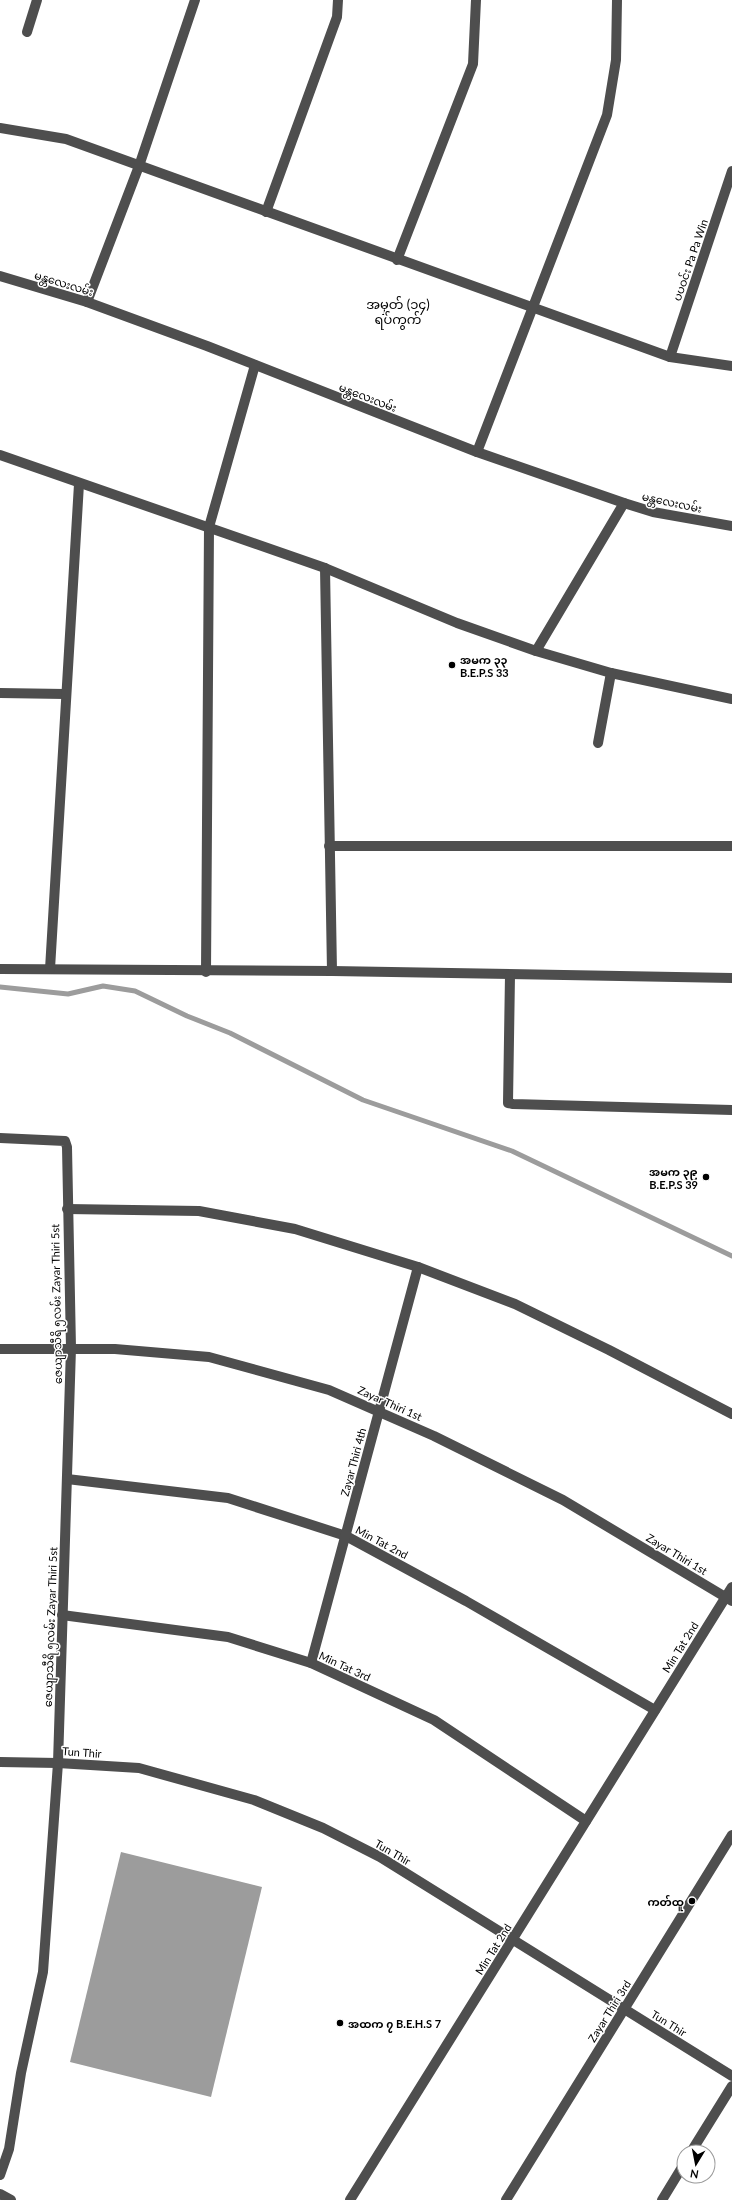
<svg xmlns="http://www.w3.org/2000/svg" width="732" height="2200" font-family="Lato,'Noto Sans Myanmar',sans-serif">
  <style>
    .water { fill: #9c9c9c }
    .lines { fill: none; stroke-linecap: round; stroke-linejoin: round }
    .stream { stroke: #9c9c9c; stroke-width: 5 }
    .minor { stroke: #4e4e4e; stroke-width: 10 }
    .poi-dot { fill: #000; stroke: #fff; stroke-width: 1.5 }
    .labels { text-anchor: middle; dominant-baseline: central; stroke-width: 3; stroke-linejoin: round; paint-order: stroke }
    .street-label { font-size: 11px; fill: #000; stroke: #fff }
    .poi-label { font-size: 11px; font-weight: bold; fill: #000; stroke: #fff; text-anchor: start }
    .quarter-label { font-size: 13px; fill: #000; stroke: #fff }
  </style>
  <rect width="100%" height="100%" fill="#fff"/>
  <path class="water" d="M121 1852 262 1887 211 2097 70 2062Z"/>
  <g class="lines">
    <path class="stream" d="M0 987 68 994 103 986 135 991 187 1016 230 1033 363 1100 512 1151 732 1256"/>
    <g class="minor">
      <path d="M27 32 37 0"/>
      <path d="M0 128 66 139 670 357 732 366"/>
      <path d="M266 212 337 17 338 0"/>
      <path d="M397 260 473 64 476 0"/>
      <path d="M0 276 87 302 207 346 477 452 624 503 653 512 732 526"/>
      <path d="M87 302 139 166 195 0"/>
      <path d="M670 357 732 171"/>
      <path d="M477 452 607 115 616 60 617 0"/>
      <path d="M0 455 325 568 457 623 536 651 611 673 732 699"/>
      <path d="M325 568 332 971"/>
      <path d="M536 651 624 503"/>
      <path d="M0 693 65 694"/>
      <path d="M598 743 611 673"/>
      <path d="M329 846H732"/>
      <path d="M0 969 332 971 732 978"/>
      <path d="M50 969 79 484"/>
      <path d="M206 972 209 527 255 365"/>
      <path d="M510 975 508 1103 513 1104 732 1110"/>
      <path d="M0 1138 65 1141 67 1147 71 1348 58 1763 43 1972 21 2073 9 2149 0 2175"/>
      <path d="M67 1209 199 1211 295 1229 418 1267 515 1304 609 1350 732 1414"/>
      <path d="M0 1349H115L209 1357 329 1390 434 1436 563 1500 732 1601"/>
      <path d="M67 1479 228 1498 346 1536 466 1601 655 1710"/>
      <path d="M62 1615 228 1637 311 1663 434 1720 586 1821"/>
      <path d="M311 1663 418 1267"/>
      <path d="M0 1762 58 1763 139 1768 254 1800 323 1828 380 1857 732 2076"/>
      <path d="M691 2152 732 2086"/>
      <path d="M0 2194 11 2200"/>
      <path d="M350 2200 732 1587"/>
      <path d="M506 2200 732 1835"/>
      <path d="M662 2200 684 2164"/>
    </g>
  </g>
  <g class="poi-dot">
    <circle cx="452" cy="665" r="4"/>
    <circle cx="706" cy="1177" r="4"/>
    <circle cx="692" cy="1901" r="4"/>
    <circle cx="340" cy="2023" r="4"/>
  </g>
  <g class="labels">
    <g class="street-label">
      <text transform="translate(690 260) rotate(-71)">ပပဝင်း Pa Pa Win</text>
      <text transform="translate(64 283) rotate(17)">မန္တလေးလမ်း</text>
      <text transform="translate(368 397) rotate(21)">မန္တလေးလမ်း</text>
      <text transform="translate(672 502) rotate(12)">မန္တလေးလမ်း</text>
      <text transform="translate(56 1304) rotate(-91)">ဇေယျာသီရိ ၅လမ်း Zayar Thiri 5st</text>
      <text transform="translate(390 1403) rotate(24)">Zayar Thiri 1st</text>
      <text transform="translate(353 1462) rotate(-75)">Zayar Thiri 4th</text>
      <text transform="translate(382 1542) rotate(28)">Min Tat 2nd</text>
      <text transform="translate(677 1554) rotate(31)">Zayar Thiri 1st</text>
      <text transform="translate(50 1627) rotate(-88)">ဇေယျာသီရိ ၅လမ်း Zayar Thiri 5st</text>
      <text transform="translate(680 1647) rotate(-58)">Min Tat 2nd</text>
      <text transform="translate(345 1666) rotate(25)">Min Tat 3rd</text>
      <text transform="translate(82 1752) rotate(4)">Tun Thir</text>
      <text transform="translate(393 1852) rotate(30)">Tun Thir</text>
      <text transform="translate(493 1949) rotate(-58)">Min Tat 2nd</text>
      <text transform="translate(609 2011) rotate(-58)">Zayar Thiri 3rd</text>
      <text transform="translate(669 2023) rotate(32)">Tun Thir</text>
    </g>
    <g class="poi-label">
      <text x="460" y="659">အမက ၃၃<tspan x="460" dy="13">B.E.P.S 33</tspan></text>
      <text x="698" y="1171" text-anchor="end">အမက ၃၉<tspan x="698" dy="13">B.E.P.S 39</tspan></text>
      <text x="684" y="1901" text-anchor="end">ကတ်ထူ</text>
      <text x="348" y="2023">အထက ၇ B.E.H.S 7</text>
    </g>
    <g class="quarter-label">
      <text x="398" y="304">အမှတ် (၁၄)<tspan x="398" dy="15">ရပ်ကွက်</tspan></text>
    </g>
  </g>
  <g transform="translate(696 2164) rotate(190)"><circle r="19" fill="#ffffff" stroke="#999999"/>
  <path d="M0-3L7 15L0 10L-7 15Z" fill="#000000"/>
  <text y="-6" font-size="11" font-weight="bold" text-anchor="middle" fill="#000000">N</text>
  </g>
</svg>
